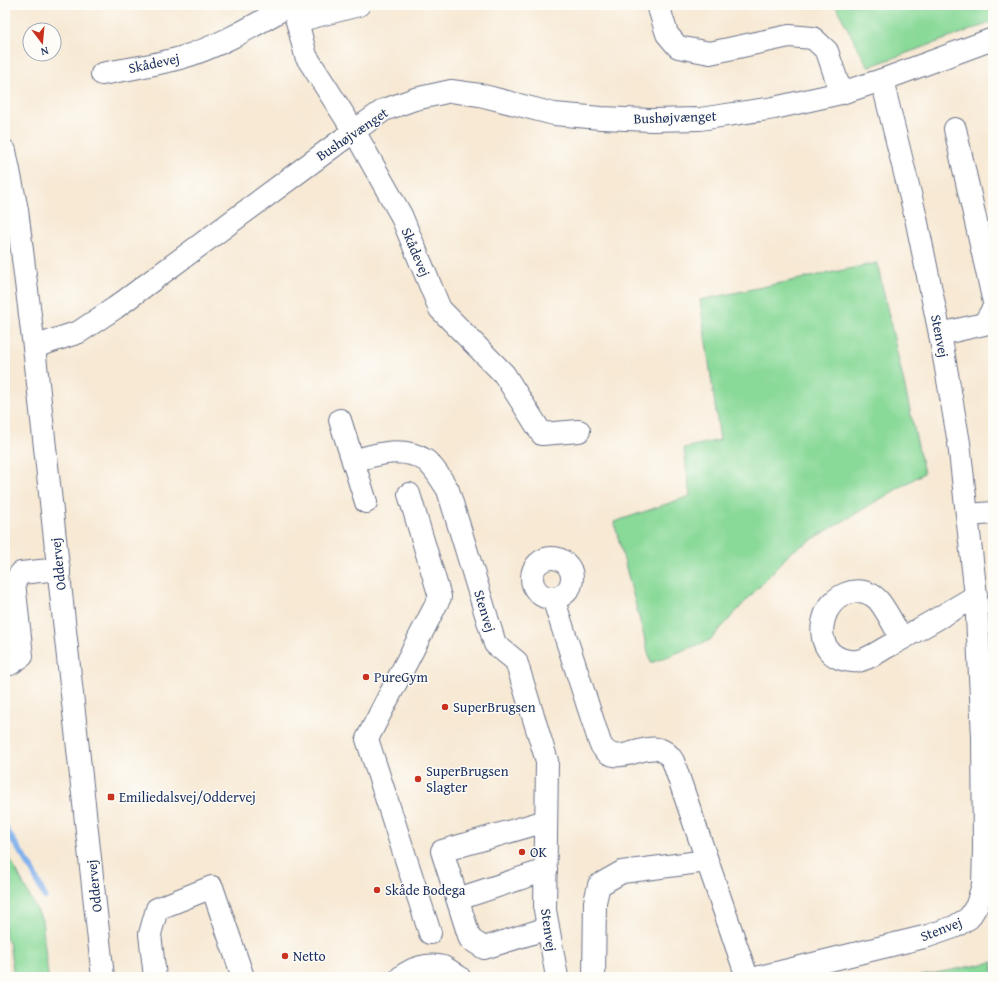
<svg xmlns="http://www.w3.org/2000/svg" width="998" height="982" font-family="'Gentium Book Plus',serif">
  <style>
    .green { fill: #89d998; stroke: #52847b }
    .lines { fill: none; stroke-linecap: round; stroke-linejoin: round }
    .stream { stroke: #81b1ec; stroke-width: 6 }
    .minor-casing { stroke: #687087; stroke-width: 24 }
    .minor { stroke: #fff; stroke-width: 22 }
    .poi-dot { fill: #c8321e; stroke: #fdfcf7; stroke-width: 1.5 }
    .labels { text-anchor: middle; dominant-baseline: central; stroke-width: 3; stroke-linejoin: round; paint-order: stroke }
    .street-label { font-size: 14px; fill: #1b2f5e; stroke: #fdfcf7 }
    .poi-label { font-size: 14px; fill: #1b2f5e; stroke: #fdfcf7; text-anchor: start }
  </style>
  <rect width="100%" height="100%" fill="#fdfcf7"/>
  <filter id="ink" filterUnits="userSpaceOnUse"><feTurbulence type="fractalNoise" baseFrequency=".025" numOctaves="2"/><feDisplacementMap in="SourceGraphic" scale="8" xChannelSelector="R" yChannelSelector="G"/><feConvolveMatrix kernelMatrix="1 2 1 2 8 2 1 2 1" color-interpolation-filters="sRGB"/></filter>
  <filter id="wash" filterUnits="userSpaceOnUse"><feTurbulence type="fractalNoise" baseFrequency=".012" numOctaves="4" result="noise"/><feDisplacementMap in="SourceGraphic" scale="16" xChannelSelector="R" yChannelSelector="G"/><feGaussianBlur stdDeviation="0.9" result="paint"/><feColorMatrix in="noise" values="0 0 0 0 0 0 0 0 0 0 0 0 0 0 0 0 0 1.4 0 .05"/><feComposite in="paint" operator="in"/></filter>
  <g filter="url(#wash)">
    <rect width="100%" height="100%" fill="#f7e9d4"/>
    <g class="green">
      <path d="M835 5H993V22L868 67Z"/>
      <path d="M877 263 924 473 791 552 710 640 651 663 614 522 690 496 684 448 720 440 700 300Z"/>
      <path d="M5 849 42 920 48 977H14L9 942 5 936Z"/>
      <path d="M993 962V977H916Z"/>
    </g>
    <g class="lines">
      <path class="stream" d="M5 828 31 868 45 897"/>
    </g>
  </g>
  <g filter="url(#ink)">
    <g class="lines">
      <g class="minor-casing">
        <g id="minor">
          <path d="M293 5 306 56 354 131 401 215 440 309 504 374 542 434 579 431"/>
          <path d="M658 5 667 34 678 47 710 53 789 36 813 38 827 51 841 93"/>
          <path d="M297 21 359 5"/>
          <path d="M102 74C127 69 155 65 180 58 219 47 255 25 290 5"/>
          <path d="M955 129 993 298"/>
          <path d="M5 151 17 210 34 347 103 977"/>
          <path d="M940 334 984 324 993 309"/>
          <path d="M34 347 79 332 115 308 354 131 384 110 415 99 451 91 480 95 554 114 601 118 651 120 700 119 774 108 841 93 882 80 993 39"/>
          <path d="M340 420 366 502"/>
          <path d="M353 461C377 454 402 446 425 460 434 466 442 481 448 490L495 644 516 661 547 761 545 910 557 977"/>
          <path d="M409 494 440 597 367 739 430 933"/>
          <path d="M968 515 993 513"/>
          <circle cx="552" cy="578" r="20"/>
          <path d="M553 598 600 743C617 777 653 727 673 761L747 977"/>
          <path d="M902 639C895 628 886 609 878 600 859 581 829 596 824 619 821 629 822 640 827 648 833 658 846 662 857 661 867 660 878 652 887 647 917 631 947 613 976 596"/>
          <path d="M5 664H10L22 656 14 582 21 573 59 569"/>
          <path d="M546 821 442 851 470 939 484 948 548 928"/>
          <path d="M458 899 546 870"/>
          <path d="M155 977 150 934 157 909 212 887 243 977"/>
          <path d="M401 977C412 968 428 963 443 967 448 969 454 974 459 977"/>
          <path d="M594 977 595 902 599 885 622 872 707 861"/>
          <path d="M760 977 928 936 954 927 969 918 977 905 983 885 984 848 983 737 976 596 959 443 940 334 916 218 882 80"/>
        </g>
      </g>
      <use href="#minor" class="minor"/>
    </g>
  </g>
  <g class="poi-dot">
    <circle cx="366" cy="677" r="4"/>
    <circle cx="445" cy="707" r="4"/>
    <circle cx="418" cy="779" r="4"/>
    <rect x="107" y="793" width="8" height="8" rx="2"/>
    <circle cx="522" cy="852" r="4"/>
    <circle cx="377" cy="890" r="4"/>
    <circle cx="285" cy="956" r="4"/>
  </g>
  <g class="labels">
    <g class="street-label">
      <text transform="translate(154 63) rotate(-12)">Skådevej</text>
      <text transform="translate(675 117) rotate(-2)">Bushøjvænget</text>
      <text transform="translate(352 134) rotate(-34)">Bushøjvænget</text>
      <text transform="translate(416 252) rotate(67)">Skådevej</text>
      <text transform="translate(940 336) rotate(79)">Stenvej</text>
      <text transform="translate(58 564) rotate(-96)">Oddervej</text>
      <text transform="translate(485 611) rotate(73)">Stenvej</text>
      <text transform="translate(94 886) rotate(-96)">Oddervej</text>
      <text transform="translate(941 929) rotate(-21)">Stenvej</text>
      <text transform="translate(549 930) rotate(82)">Stenvej</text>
    </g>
    <g class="poi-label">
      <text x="374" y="677">PureGym</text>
      <text x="453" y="707">SuperBrugsen</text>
      <text x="426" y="771">SuperBrugsen<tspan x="426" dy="16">Slagter</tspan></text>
      <text x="119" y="797">Emiliedalsvej/Oddervej</text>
      <text x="530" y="852">OK</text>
      <text x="385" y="890">Skåde Bodega</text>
      <text x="293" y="956">Netto</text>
    </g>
  </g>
  <rect width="998" height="982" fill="none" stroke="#fdfcf7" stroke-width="20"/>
  <g transform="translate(42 42) rotate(164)"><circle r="19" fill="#fdfcf7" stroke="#a3aaba"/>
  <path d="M0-3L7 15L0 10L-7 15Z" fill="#c8321e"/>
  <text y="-6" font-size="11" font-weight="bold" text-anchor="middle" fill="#1b2f5e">N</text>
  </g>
</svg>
